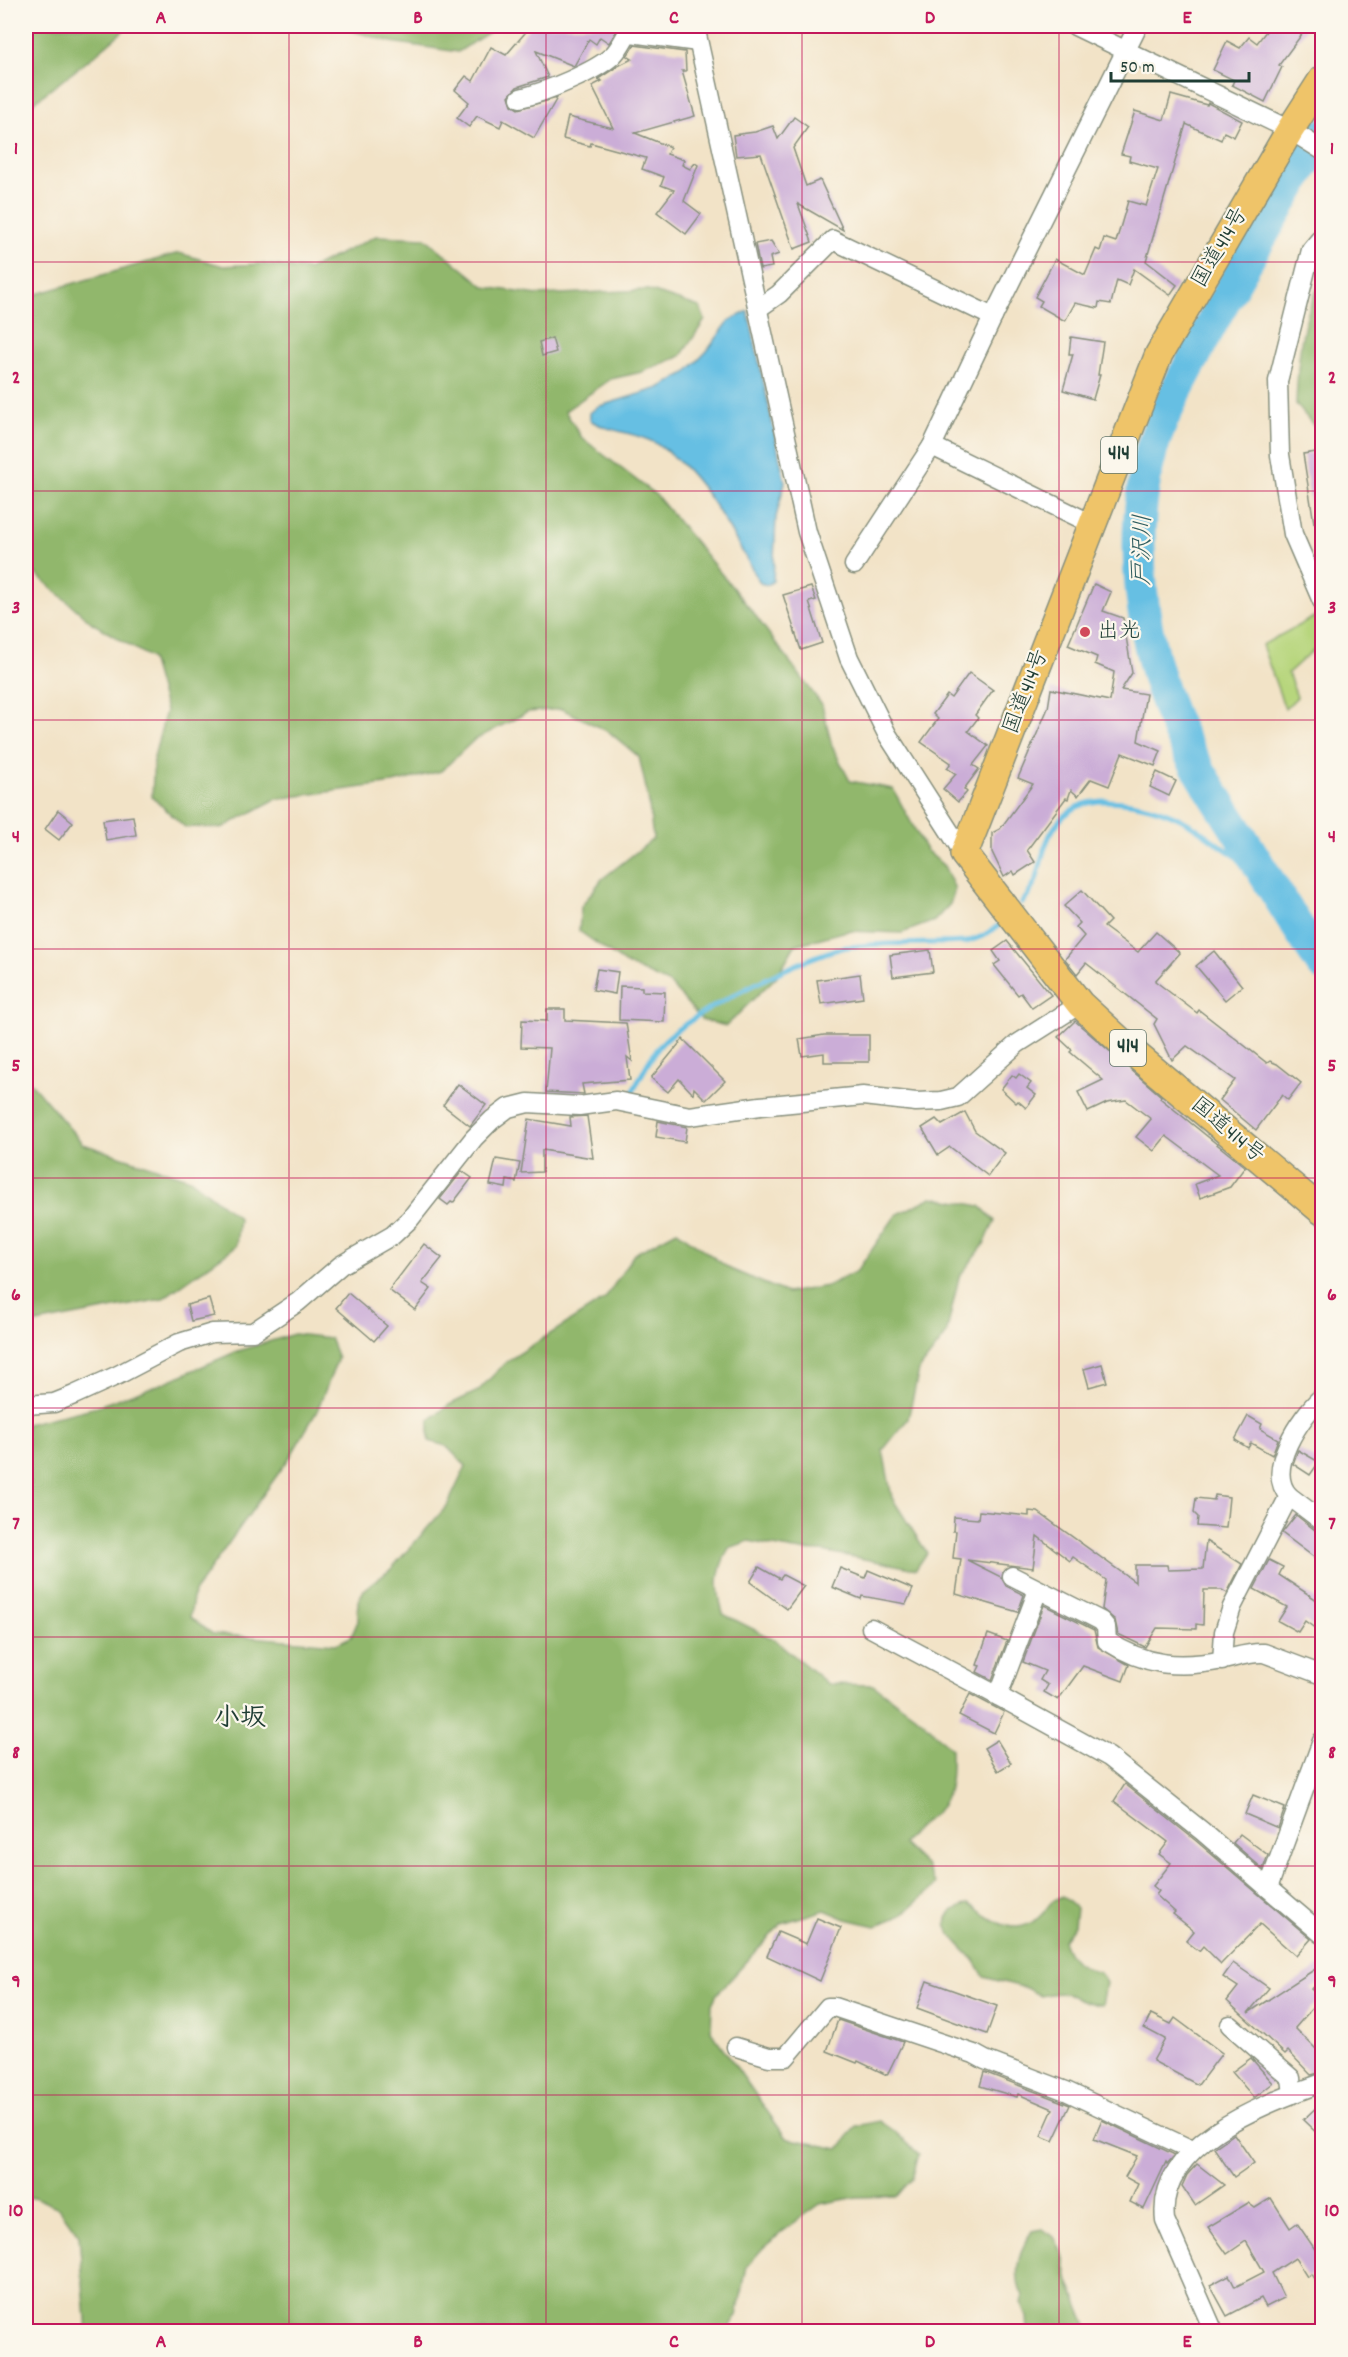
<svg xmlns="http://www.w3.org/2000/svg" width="1348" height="2357" font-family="Dekko,'Klee One',sans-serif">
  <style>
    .green { fill: #b7d67d; stroke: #6b8a58; stroke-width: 1.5 }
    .forest { fill: #91b76c; stroke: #587a50; stroke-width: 1.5 }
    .water { fill: #66bfe3; stroke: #427e8c; stroke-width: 1.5 }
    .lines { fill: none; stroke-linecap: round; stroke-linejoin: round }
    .stream { stroke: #66bfe3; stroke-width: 5 }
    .river { stroke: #66bfe3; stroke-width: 33 }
    .building { fill: #cbadd7 }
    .minor-casing { stroke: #88907e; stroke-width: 21 }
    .highway-casing { stroke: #88907e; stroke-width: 30 }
    .minor { stroke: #fff; stroke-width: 18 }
    .highway { stroke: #efc469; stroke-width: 27 }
    .grid { fill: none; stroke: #c2185b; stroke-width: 1.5; stroke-opacity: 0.55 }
    .poi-dot { fill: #d1495b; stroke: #fbf7ec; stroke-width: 2 }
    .labels { text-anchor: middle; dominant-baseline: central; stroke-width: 4.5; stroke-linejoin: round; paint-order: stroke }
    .shield { fill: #fbf7ec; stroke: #61756b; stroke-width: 1.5 }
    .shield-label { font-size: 21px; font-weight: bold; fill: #1f3d34 }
    .street-label { font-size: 22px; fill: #1f3d34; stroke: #fbf7ec }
    .poi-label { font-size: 22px; fill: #1f3d34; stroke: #fbf7ec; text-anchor: start }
    .water-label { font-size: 24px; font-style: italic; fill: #315e60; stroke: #fbf7ec }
    .quarter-label { font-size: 26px; font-weight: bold; fill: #1f3d34; stroke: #fbf7ec }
    .neatline { fill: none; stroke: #c2185b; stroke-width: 2 }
    .grid-label { font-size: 20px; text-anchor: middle; font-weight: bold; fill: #c2185b }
  </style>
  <rect width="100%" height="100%" fill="#fbf7ec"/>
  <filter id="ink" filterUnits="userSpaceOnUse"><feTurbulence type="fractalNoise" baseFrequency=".0167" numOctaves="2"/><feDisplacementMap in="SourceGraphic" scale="12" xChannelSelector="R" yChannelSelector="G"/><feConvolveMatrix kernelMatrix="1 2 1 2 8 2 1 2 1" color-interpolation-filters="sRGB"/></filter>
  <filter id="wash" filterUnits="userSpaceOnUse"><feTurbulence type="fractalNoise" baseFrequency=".008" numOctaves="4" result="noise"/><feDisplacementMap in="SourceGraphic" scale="24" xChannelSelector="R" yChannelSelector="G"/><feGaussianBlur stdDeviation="1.35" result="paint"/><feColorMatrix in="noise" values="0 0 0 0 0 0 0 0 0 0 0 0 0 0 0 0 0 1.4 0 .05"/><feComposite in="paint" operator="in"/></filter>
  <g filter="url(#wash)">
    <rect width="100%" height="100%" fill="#f2e3c7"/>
    <path class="green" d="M1316 616 1321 643 1288 673 1297 697 1285 709 1262 645Z"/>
    <g class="forest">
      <path d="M26 26H129L89 60 26 108Z"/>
      <path d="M336 26H499L458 52 391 42Z"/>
      <path d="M376 236 425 238 485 287 538 295 648 290 700 307 705 320 681 356 642 372 611 379 565 411 582 438 657 496 752 611 822 705 832 746 850 781 893 789 926 850 944 866 955 889 950 904 934 921 902 933 847 931 795 945 777 976 726 1026 702 1020 670 984 626 964 579 931 581 907 602 879 653 839 648 797 639 757 609 732 562 709 528 712 474 740 441 771 393 783 276 799 222 828 185 827 152 797 154 757 166 711 151 658 92 623 36 574 26 567V297L179 253 223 266 260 264 308 270Z"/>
      <path d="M1322 280V436L1296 404C1298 361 1300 318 1322 280Z"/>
      <path d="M26 1077 83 1144 190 1179 239 1218 236 1246 162 1299 26 1325Z"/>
      <path d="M932 1197 980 1206 995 1221 983 1246 959 1277 946 1335 919 1370 908 1419 883 1450 892 1498 927 1553 916 1569 822 1551 794 1550 749 1541 729 1548C715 1574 716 1586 723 1614L775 1640 828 1684 873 1685 924 1722 951 1749C951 1769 953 1796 937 1811 925 1823 913 1830 903 1844L927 1867 936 1885 902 1915 876 1926 846 1919 825 1910 782 1923 717 1994 712 2004 711 2031 786 2138 839 2149 856 2126 880 2121 893 2130 919 2154 912 2179 897 2196 857 2197 820 2204 787 2228 763 2248 747 2266 737 2316 727 2331H87L79 2236 59 2208 34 2197 26 2199V1424L89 1409 161 1384 238 1351 294 1334 330 1338 338 1358 317 1411 290 1457 194 1592 190 1617 213 1634 336 1644 351 1637 358 1621V1601L364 1590 391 1569 447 1506 466 1466 446 1446 429 1441V1420L449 1405 478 1391 506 1362 605 1299 634 1254 677 1231 730 1269 787 1293 827 1286 857 1271 896 1215Z"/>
      <path d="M1062 1896 1076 1908 1074 1925 1063 1940C1069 1960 1079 1967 1100 1973L1106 1983 1102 2005C1075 2003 1072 1987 1041 1996L1026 1988 984 1977C981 1971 978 1965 974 1960 957 1941 924 1917 969 1904 992 1919 1013 1939 1038 1918 1050 1908 1045 1904 1062 1896Z"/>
      <path d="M1042 2229 1054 2237 1063 2254 1069 2281 1089 2331H1028L1027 2317 1021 2303 1023 2296C1012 2274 1019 2251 1032 2231Z"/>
    </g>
    <path class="water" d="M748 311 785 482 776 517 773 581 767 585 760 583C733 536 703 472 655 443 634 431 610 433 590 420V413L597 407 659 388 686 373 707 351 729 321Z"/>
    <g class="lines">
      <g class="stream">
        <path d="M1022 903C1027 896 1033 889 1036 880 1042 863 1043 844 1054 828 1066 809 1086 800 1108 801 1138 802 1165 809 1191 825 1215 840 1234 859 1261 868"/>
        <path d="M630 1097C640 1079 649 1057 663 1042 689 1014 811 952 848 947 887 942 928 944 967 942L983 936 1001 924"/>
      </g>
      <path class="river" d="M1322 135C1278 209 1232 282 1193 359 1177 389 1160 419 1151 452 1127 538 1141 646 1177 728 1198 774 1229 816 1255 859 1277 894 1299 930 1322 964"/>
    </g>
    <g id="blocks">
      <g class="building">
        <path d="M531 26H620L609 43 600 37 596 44 589 39 574 66 536 51 548 77 517 87 509 96 512 105 518 109 557 98 534 138 503 120 500 127 477 116 469 127 457 118 469 102 455 90 466 76 473 81 491 47 506 55Z"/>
        <path d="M1270 26H1308L1279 65 1282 67 1265 102 1232 85 1234 80 1213 70 1227 41 1240 48 1249 37 1257 43Z"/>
        <path d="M634 45 685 52 686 71H682L695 116 635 133 670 147 667 154 684 160 682 165 690 169 695 163 698 165 684 201 701 214 686 234 657 212 674 190 661 185 664 177 642 169 646 158 591 143 590 146 563 139 568 117 613 128 592 86 602 81 598 79 618 66 632 59 627 56Z"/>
        <path d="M1171 95 1207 105 1208 103 1242 121 1234 137 1224 132 1221 140 1186 124 1146 261 1177 285 1170 295 1134 269 1128 285 1117 280 1111 304 1099 302 1098 308 1075 303 1065 321 1039 306 1042 301 1035 297 1055 259 1085 275 1096 249 1100 251 1104 238 1116 242 1128 201 1146 206 1158 169 1129 161 1130 156 1121 154 1135 111 1164 120Z"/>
        <path d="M794 117 808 127 793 148 806 186 820 180 843 230 798 204 812 242 794 249 761 154 736 156 733 135 755 132 773 126 778 139Z"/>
        <path d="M771 241 779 254 770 257 772 267 760 269 755 244Z"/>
        <path d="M1071 337 1103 342 1098 375H1100L1093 399 1063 390 1073 354H1069Z"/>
        <path d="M552 338 556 352 542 356 539 342Z"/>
        <path d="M1323 451V523H1314L1303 454Z"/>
        <path d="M1094 584 1111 592 1103 611 1123 618 1132 673 1121 690 1146 694 1138 741 1161 751 1155 766 1122 753 1109 786 1091 779 1078 796 1071 790 1068 799 1066 798 1027 850 1035 862 1015 875 1013 871 1004 877 992 852V833L1000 829 1033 784 1018 778 1048 708 1051 689 1110 701 1114 672 1095 664 1097 657 1068 645Z"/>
        <path d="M811 587 816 600 809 602 822 643 801 650 783 595Z"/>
        <path d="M969 673 993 690 975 715 978 718 968 731 988 746 973 765 979 769 964 789 967 792 958 802 943 789 956 774 947 768 951 763 921 742 938 719 933 714 947 695 951 698Z"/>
        <path d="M1157 772 1176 781 1169 796 1150 787Z"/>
        <path d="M58 810 73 822 59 840 45 829Z"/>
        <path d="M133 816 136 835 106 840 103 820Z"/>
        <path d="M1082 890 1110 921 1104 927 1138 952 1156 932 1180 953 1155 981 1197 1013 1199 1010 1267 1063 1270 1061 1277 1064 1301 1083 1288 1100 1282 1095 1256 1130 1220 1100 1235 1080 1187 1046 1172 1060 1154 1024 1157 1019 1086 963 1077 974 1065 959 1084 936 1076 927 1080 923 1064 906Z"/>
        <path d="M1007 941 1051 995 1032 1008 1021 993 1018 995 994 965 1000 961 993 951Z"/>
        <path d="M930 950 933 972 893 977 890 955Z"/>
        <path d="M1214 951 1242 986 1225 1000 1196 966Z"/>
        <path d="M597 969 618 972 615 994 593 990Z"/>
        <path d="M860 974 863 998 821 1004 817 980Z"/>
        <path d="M620 986 642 987V991L665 992 664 1022 619 1020Z"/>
        <path d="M547 1009H565V1020L626 1023 632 1061 627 1057 630 1080 582 1084 584 1094 546 1092 550 1048 521 1047 522 1020 547 1021Z"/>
        <path d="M1075 1021 1161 1096 1160 1098 1245 1167 1230 1187 1200 1198 1195 1184 1218 1175 1166 1136 1154 1151 1136 1137 1151 1119 1126 1100 1107 1103 1088 1112 1078 1092 1103 1080 1070 1052 1072 1050 1058 1037Z"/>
        <path d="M824 1035H869V1062H824V1053L802 1056 799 1039Z"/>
        <path d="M683 1039 725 1081 706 1100 694 1088 693 1094 679 1079 668 1092 651 1078Z"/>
        <path d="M1019 1074 1031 1083 1027 1088 1036 1095 1026 1108 1018 1101 1016 1103 1001 1089 1012 1075 1016 1078Z"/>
        <path d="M458 1084 486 1105 470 1126 443 1105Z"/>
        <path d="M965 1112 975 1131 1005 1153 988 1176 950 1147 938 1155 922 1128 936 1119 942 1125Z"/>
        <path d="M587 1116 593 1158 542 1150V1172L521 1173 529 1119 571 1126 570 1117Z"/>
        <path d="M658 1121 687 1127 685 1142 656 1137Z"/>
        <path d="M496 1159 520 1163 516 1182 507 1180 506 1188 490 1185Z"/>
        <path d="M462 1171 472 1178 453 1203 451 1202 448 1205 440 1199Z"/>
        <path d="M424 1244 442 1258 422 1283 431 1289 415 1310 389 1290Z"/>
        <path d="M348 1293 387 1326 374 1341 336 1308Z"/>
        <path d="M209 1299 214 1316 191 1321 187 1305Z"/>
        <path d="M1102 1364 1107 1382 1089 1387 1084 1369Z"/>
        <path d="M1248 1416 1262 1424 1260 1429 1278 1439 1272 1455 1251 1443 1248 1448 1235 1440Z"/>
        <path d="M1298 1450 1319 1462 1310 1475 1293 1464Z"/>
        <path d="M1215 1495 1229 1497 1226 1528 1197 1526 1198 1517 1194 1513 1196 1498 1214 1500Z"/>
        <path d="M979 1511 1029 1516V1511L1038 1512 1135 1582V1565H1167L1168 1570 1203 1569 1206 1541 1242 1564 1227 1593 1222 1590H1204L1203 1625 1196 1624V1629L1157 1628 1145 1647 1118 1634 1115 1620 1102 1609 1106 1580 1076 1559 1073 1557 1070 1561 1037 1536 1033 1568 967 1560 1001 1577 1006 1586 1024 1595 1018 1612 956 1594 961 1559 953 1558 956 1531H953L954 1517 978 1519Z"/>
        <path d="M1296 1515 1315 1530 1323 1532V1564L1282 1533Z"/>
        <path d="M1269 1560 1283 1567 1279 1575 1323 1604V1634L1305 1621 1298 1632 1278 1621 1287 1607 1254 1589Z"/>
        <path d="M759 1567 780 1579 783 1575 804 1586 787 1609 750 1582Z"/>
        <path d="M840 1568 865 1578 868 1570 913 1589 906 1604 862 1596 861 1599 832 1587Z"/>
        <path d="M1044 1605 1094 1630 1098 1647 1129 1665 1123 1681 1083 1666 1058 1700 1044 1692 1048 1685 1040 1680 1045 1671 1023 1662Z"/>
        <path d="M988 1634 1007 1641 992 1680 977 1672 980 1666 977 1665Z"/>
        <path d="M970 1694 1004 1712 994 1733 959 1715Z"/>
        <path d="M997 1740 1011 1763 998 1771 984 1748Z"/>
        <path d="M1125 1784 1195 1840 1311 1939 1296 1956 1260 1924 1221 1964 1203 1946 1199 1951 1186 1941 1194 1931 1173 1914 1175 1912 1156 1895 1159 1891 1153 1886 1171 1863 1159 1854 1168 1842 1114 1801Z"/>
        <path d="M1253 1795 1285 1808 1278 1828 1245 1814Z"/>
        <path d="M1240 1834 1268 1855 1263 1869 1233 1843Z"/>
        <path d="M817 1918 841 1928 820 1981 767 1956 778 1932 806 1944Z"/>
        <path d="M1233 1963 1269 1988 1248 2013 1323 1964V1981L1311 1989 1321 1998 1295 2028 1323 2056V2072L1311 2075 1288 2051 1285 2054 1227 2001 1238 1987 1223 1977Z"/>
        <path d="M927 1981 997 2006 987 2034 917 2008Z"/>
        <path d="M1151 2014 1171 2024 1175 2018 1222 2053 1198 2085 1153 2061 1165 2039 1144 2028Z"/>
        <path d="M838 2020 903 2042 887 2075 858 2061 857 2063 827 2051Z"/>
        <path d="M1251 2058 1273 2083 1254 2098 1232 2072Z"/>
        <path d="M984 2072 1070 2105 1053 2141 1041 2136 1053 2109 1018 2094 1017 2097 980 2086Z"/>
        <path d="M1323 2101V2139L1303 2120Z"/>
        <path d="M1102 2120 1175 2155 1167 2164 1166 2162 1144 2209 1130 2202 1138 2184 1125 2177 1137 2156 1094 2139Z"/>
        <path d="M1234 2134 1254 2163 1234 2177 1214 2148Z"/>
        <path d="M1197 2164 1224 2185 1195 2205 1182 2186 1187 2175Z"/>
        <path d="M1271 2198 1290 2228 1297 2223 1323 2261V2293L1311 2274 1307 2277 1295 2258 1272 2273 1284 2298 1266 2307 1261 2298 1227 2316 1210 2285 1229 2275 1235 2287 1264 2272 1246 2241 1227 2254 1208 2227 1248 2203 1255 2208Z"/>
      </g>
    </g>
  </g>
  <g filter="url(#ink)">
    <use href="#blocks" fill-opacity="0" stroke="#88907e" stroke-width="1.5"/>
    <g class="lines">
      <g class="minor-casing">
        <g id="minor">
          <path d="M695 26 807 532 849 658 887 734 964 854"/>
          <path d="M1075 26 1290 130 1322 150"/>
          <path d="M520 98C543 93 598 71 614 54 619 49 623 41 627 34L631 33 698 42"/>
          <path d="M1322 237 1311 250 1278 381 1280 455 1293 534 1322 601"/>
          <path d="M759 308 779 294 833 240 993 317"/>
          <path d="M1092 524 932 446 993 317 1138 26"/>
          <path d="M854 565 932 446"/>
          <path d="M26 1405 54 1403 74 1395 118 1375 179 1343 212 1333 253 1332 298 1302 341 1265 393 1235 410 1219 474 1138 492 1120 508 1108 528 1103 579 1106 616 1101 690 1116 760 1106 863 1096 916 1102 941 1101 958 1097 1017 1044 1080 1004"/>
          <path d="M1289 1496 1322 1521"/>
          <path d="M1012 1576 1101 1621 1106 1627 1107 1641C1146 1666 1178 1669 1223 1660 1237 1657 1249 1652 1264 1653L1322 1675"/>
          <path d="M1038 1590 998 1696 1109 1757 1202 1831 1268 1888 1322 1741"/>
          <path d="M871 1628 998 1696"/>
          <path d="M1222 1661 1224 1632 1232 1607 1289 1496C1264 1470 1301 1416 1322 1397"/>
          <path d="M1268 1888 1322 1934"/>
          <path d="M1230 2025 1291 2078 1293 2094"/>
          <path d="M736 2047 769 2057H786L828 2007H834L974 2054 985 2060 1066 2091 1192 2150"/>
          <path d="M1214 2332 1165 2220C1156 2142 1265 2104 1322 2083"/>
        </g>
      </g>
      <g class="highway-casing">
        <path id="highway" d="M1322 80 1290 130 1159 354 964 854 1080 1004 1129 1049 1322 1211"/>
      </g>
      <use href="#minor" class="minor"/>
      <use href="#highway" class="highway"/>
    </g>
  </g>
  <path class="grid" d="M289 26V2332M546 26V2332M802 26V2332M1059 26V2332M26 262H1322M26 491H1322M26 720H1322M26 949H1322M26 1178H1322M26 1408H1322M26 1637H1322M26 1866H1322M26 2095H1322"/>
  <circle class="poi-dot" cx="1085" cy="632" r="6"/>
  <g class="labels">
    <g class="shield">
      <rect x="1101" y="437" width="36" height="36" rx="4.5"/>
      <rect x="1110" y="1030" width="36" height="36" rx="4.5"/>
    </g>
    <g class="shield-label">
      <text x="1119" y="455">414</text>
      <text x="1128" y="1048">414</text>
    </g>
    <g class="street-label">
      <text transform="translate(1221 248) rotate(-60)">国道414号</text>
      <text transform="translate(1027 692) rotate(-69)">国道414号</text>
      <text transform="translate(1227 1131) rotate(40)">国道414号</text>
    </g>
    <g class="poi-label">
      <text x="1097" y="632">出光</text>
    </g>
    <g class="water-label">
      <text transform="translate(1144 550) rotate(-89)">戸沢川</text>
    </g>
    <g class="quarter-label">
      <text x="240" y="1719">小坂</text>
    </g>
  </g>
  <rect width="1348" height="2357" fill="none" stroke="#fbf7ec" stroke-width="66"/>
  <path d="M1111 72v9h138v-9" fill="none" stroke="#1f3d34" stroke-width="3"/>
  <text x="1120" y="72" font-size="18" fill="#1f3d34" stroke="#fbf7ec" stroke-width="4.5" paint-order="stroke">50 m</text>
  <rect x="33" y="33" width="1282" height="2291" class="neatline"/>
  <g class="grid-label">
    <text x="161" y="23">A</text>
    <text x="418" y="23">B</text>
    <text x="674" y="23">C</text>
    <text x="930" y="23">D</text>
    <text x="1187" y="23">E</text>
    <text x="16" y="154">1</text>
    <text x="1332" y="154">1</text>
    <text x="16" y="383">2</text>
    <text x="1332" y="383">2</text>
    <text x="16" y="613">3</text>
    <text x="1332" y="613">3</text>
    <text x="16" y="842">4</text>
    <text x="1332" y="842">4</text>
    <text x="16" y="1071">5</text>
    <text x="1332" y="1071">5</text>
    <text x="16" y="1300">6</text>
    <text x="1332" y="1300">6</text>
    <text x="16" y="1529">7</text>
    <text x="1332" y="1529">7</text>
    <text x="16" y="1758">8</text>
    <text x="1332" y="1758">8</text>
    <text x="16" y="1987">9</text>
    <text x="1332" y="1987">9</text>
    <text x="16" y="2216">10</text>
    <text x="1332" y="2216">10</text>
    <text x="161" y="2347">A</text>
    <text x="418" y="2347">B</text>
    <text x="674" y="2347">C</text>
    <text x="930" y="2347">D</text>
    <text x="1187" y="2347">E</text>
  </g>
</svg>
